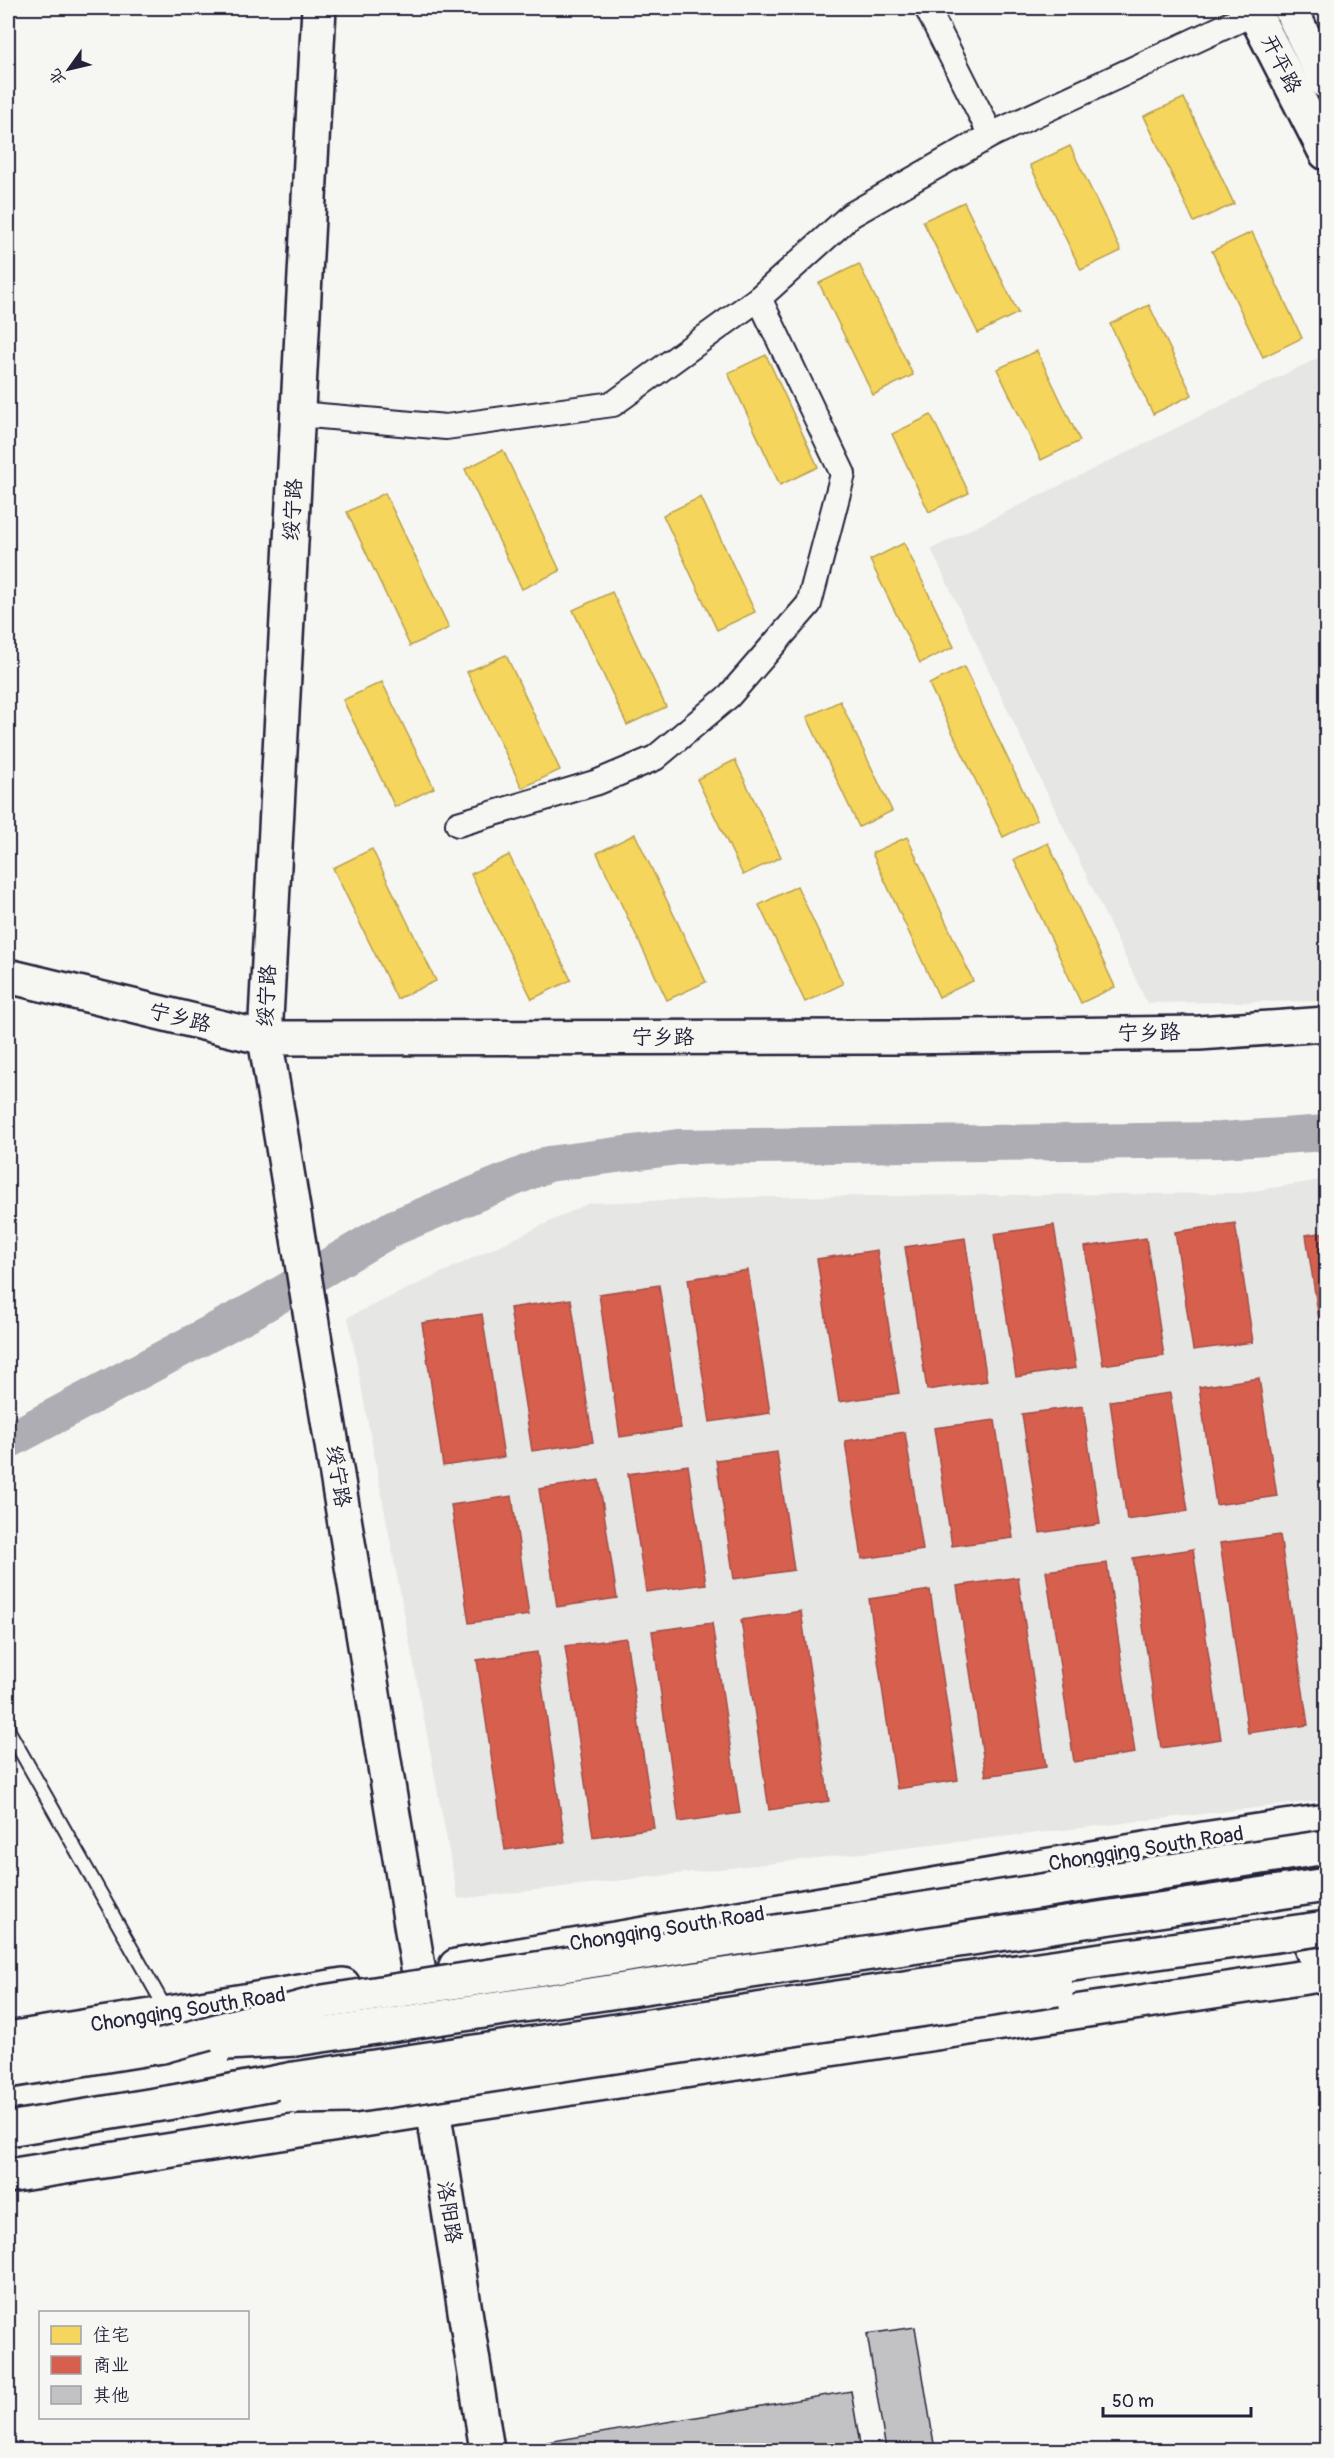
<svg xmlns="http://www.w3.org/2000/svg" width="1334" height="2458" font-family="Pangolin,'LXGW WenKai TC',sans-serif">
  <style>
    .built { fill: #e6e6e4 }
    .homes { fill: #f6d55c; stroke: #b69f52; stroke-width: 1.5 }
    .shops { fill: #d6604d; stroke: #a04d48; stroke-width: 1.5 }
    .lines { fill: none; stroke-linecap: round; stroke-linejoin: round }
    .river { stroke: #adadb3; stroke-width: 36 }
    .building { fill: #c2c2c4; stroke: #22223b; stroke-width: 1.5 }
    .lane-casing { stroke: #22223b; stroke-width: 16 }
    .street-casing { stroke: #22223b; stroke-width: 28 }
    .secondary-casing { stroke: #22223b; stroke-width: 38 }
    .primary-casing { stroke: #22223b; stroke-width: 38 }
    .highway-casing { stroke: #22223b; stroke-width: 38 }
    .lane { stroke: #f6f6f2; stroke-width: 12 }
    .street { stroke: #f6f6f2; stroke-width: 24 }
    .secondary { stroke: #f6f6f2; stroke-width: 33 }
    .primary { stroke: #f6f6f2; stroke-width: 33 }
    .highway { stroke: #f6f6f2; stroke-width: 33 }
    .highway-bridge-casing { stroke: #22223b; stroke-width: 38; stroke-linecap: butt }
    .highway-bridge { stroke: #f6f6f2; stroke-width: 33 }
    .labels { text-anchor: middle; dominant-baseline: central; stroke-width: 6; stroke-linejoin: round; paint-order: stroke }
    .street-label { font-size: 21px; fill: #22223b; stroke: #f6f6f2 }
  </style>
  <rect width="100%" height="100%" fill="#f6f6f2"/>
  <filter id="ink" filterUnits="userSpaceOnUse"><feTurbulence type="fractalNoise" baseFrequency=".0167" numOctaves="2"/><feDisplacementMap in="SourceGraphic" scale="12" xChannelSelector="R" yChannelSelector="G"/><feConvolveMatrix kernelMatrix="1 2 1 2 8 2 1 2 1" color-interpolation-filters="sRGB"/></filter>
  <g filter="url(#ink)">
    <g class="built">
      <path d="M1326 354V1001L1147 1003 931 549Z"/>
      <path d="M1326 1179V1800L458 1899 348 1317 589 1203 758 1197 1242 1193Z"/>
    </g>
    <g class="homes">
      <path d="M1184 98 1234 204 1194 222 1144 116Z"/>
      <path d="M1070 146 1121 251 1081 270 1030 165Z"/>
      <path d="M964 202 1018 313 978 333 923 221Z"/>
      <path d="M1252 232 1302 338 1263 357 1212 251Z"/>
      <path d="M859 264 913 375 873 395 819 283Z"/>
      <path d="M1149 305 1192 395 1153 414 1110 324Z"/>
      <path d="M1037 351 1080 441 1041 460 997 369Z"/>
      <path d="M766 355 818 467 780 485 728 373Z"/>
      <path d="M931 415 969 493 929 512 892 434Z"/>
      <path d="M503 450 560 571 522 589 465 469Z"/>
      <path d="M385 493 449 628 410 646 347 512Z"/>
      <path d="M701 497 755 612 717 630 663 515Z"/>
      <path d="M904 543 954 647 920 663 870 560Z"/>
      <path d="M612 592 666 707 627 725 573 610Z"/>
      <path d="M506 655 560 770 522 788 467 672Z"/>
      <path d="M964 667 1037 820 1003 837 929 684Z"/>
      <path d="M382 682 434 788 395 807 343 700Z"/>
      <path d="M840 701 892 811 859 827 807 717Z"/>
      <path d="M735 760 781 857 743 875 697 779Z"/>
      <path d="M635 834 706 982 667 1000 597 853Z"/>
      <path d="M907 837 973 981 939 997 872 853Z"/>
      <path d="M1048 843 1115 987 1081 1003 1014 859Z"/>
      <path d="M372 849 436 981 397 999 333 868Z"/>
      <path d="M509 855 571 980 532 999 471 874Z"/>
      <path d="M797 886 843 984 805 1002 759 905Z"/>
    </g>
    <g class="shops">
      <path d="M1235 1223 1253 1342 1193 1350 1175 1232Z"/>
      <path d="M1054 1225 1076 1368 1016 1377 994 1234Z"/>
      <path d="M1326 1232V1331L1321 1332 1306 1235Z"/>
      <path d="M965 1238 987 1381 927 1390 905 1247Z"/>
      <path d="M1146 1238 1164 1356 1103 1365 1085 1247Z"/>
      <path d="M877 1250 899 1393 839 1402 817 1259Z"/>
      <path d="M748 1270 770 1413 710 1422 688 1279Z"/>
      <path d="M659 1285 681 1428 620 1437 599 1294Z"/>
      <path d="M571 1299 593 1442 532 1451 510 1308Z"/>
      <path d="M482 1314 504 1457 443 1466 422 1323Z"/>
      <path d="M1259 1378 1277 1496 1216 1505 1199 1387Z"/>
      <path d="M1170 1393 1188 1511 1127 1520 1110 1401Z"/>
      <path d="M1083 1406 1100 1524 1040 1533 1022 1414Z"/>
      <path d="M995 1420 1013 1538 952 1546 934 1428Z"/>
      <path d="M905 1432 923 1550 862 1559 845 1441Z"/>
      <path d="M777 1452 794 1570 734 1579 716 1460Z"/>
      <path d="M688 1465 706 1584 646 1592 628 1474Z"/>
      <path d="M599 1480 617 1598 557 1607 539 1489Z"/>
      <path d="M512 1496 529 1615 469 1623 451 1505Z"/>
      <path d="M1280 1535 1308 1725 1248 1733 1220 1543Z"/>
      <path d="M1193 1549 1221 1739 1161 1748 1133 1558Z"/>
      <path d="M1107 1563 1135 1753 1074 1762 1046 1571Z"/>
      <path d="M1018 1577 1046 1767 986 1776 957 1586Z"/>
      <path d="M930 1590 958 1780 897 1789 869 1599Z"/>
      <path d="M801 1611 829 1801 769 1810 741 1620Z"/>
      <path d="M712 1623 740 1813 679 1822 652 1631Z"/>
      <path d="M626 1638 654 1828 593 1837 565 1646Z"/>
      <path d="M537 1652 565 1842 505 1850 477 1660Z"/>
    </g>
    <g class="lines">
      <path class="river" d="M8 1441 256 1309 393 1228 548 1164 678 1147 1221 1140 1326 1133"/>
    </g>
    <g class="building">
      <path d="M915 2327 935 2450H886L867 2334Z"/>
      <path d="M851 2391 861 2450H548L547 2442Z"/>
    </g>
    <g class="lines">
      <g class="lane-casing">
        <path id="lane" d="M8 1724 9 1731 167 2011"/>
      </g>
      <g class="street-casing">
        <g id="street">
          <path d="M927 8 991 135"/>
          <path d="M298 414 446 427 613 404 759 298 851 215 991 135 1254 13"/>
          <path d="M458 824 598 782 655 758 729 696 809 604 843 474 759 298"/>
        </g>
      </g>
      <g class="secondary-casing">
        <g id="secondary">
          <path d="M319 8 265 1038 419 1973 433 2109 487 2450"/>
          <path d="M1252 8 1326 153"/>
          <path d="M1290 8 1326 82"/>
          <path d="M8 976 265 1038 896 1037 1199 1033 1326 1024"/>
        </g>
      </g>
      <g class="primary-casing">
        <g id="primary">
          <path d="M456 1966 1204 1839 1326 1821"/>
          <path d="M8 2039 343 1985"/>
          <path d="M8 2176 433 2109 1326 1974"/>
        </g>
      </g>
      <g class="highway-casing">
        <g id="highway">
          <path d="M1312 1950H1326"/>
          <path d="M8 2071 162 2046"/>
          <path d="M8 2129 179 2101"/>
        </g>
      </g>
      <use href="#lane" class="lane"/>
      <use href="#street" class="street"/>
      <use href="#secondary" class="secondary"/>
      <use href="#primary" class="primary"/>
      <use href="#highway" class="highway"/>
      <g class="highway-bridge-casing">
        <g id="highway-bridge">
          <path d="M227 2043 296 2039 1326 1885"/>
          <path d="M162 2046 323 2002 1326 1847"/>
          <path d="M295 2097 352 2096 1057 1989"/>
          <path d="M179 2101 294 2079 911 1987 1326 1928"/>
        </g>
      </g>
      <use href="#highway-bridge" class="highway-bridge"/>
    </g>
  </g>
  <g class="labels">
    <g class="street-label">
      <text transform="translate(1281 64) rotate(63)">开平路</text>
      <text transform="translate(293 510) rotate(-87)">绥宁路</text>
      <text transform="translate(267 996) rotate(-87)">绥宁路</text>
      <text transform="translate(180 1018) rotate(14)">宁乡路</text>
      <text transform="translate(1149 1033) rotate(-1)">宁乡路</text>
      <text x="663" y="1037">宁乡路</text>
      <text transform="translate(338 1476) rotate(81)">绥宁路</text>
      <text transform="translate(1146 1849) rotate(-9)">Chongqing South Road</text>
      <text transform="translate(667 1929) rotate(-9)">Chongqing South Road</text>
      <text transform="translate(188 2010) rotate(-9)">Chongqing South Road</text>
      <text transform="translate(449 2212) rotate(81)">洛阳路</text>
    </g>
  </g>
  <rect width="1334" height="2458" fill="none" stroke="#f6f6f2" stroke-width="30"/>
  <rect x="15" y="15" width="1304" height="2428" fill="none" stroke="#22223b" stroke-width="2" filter="url(#ink)"/>
  <rect x="39" y="2311" width="210" height="108" fill="#f6f6f2" stroke="#a1a1a9" stroke-width="1.5"/>
  <rect x="51" y="2326" width="30" height="18" fill="#f6d55c" stroke="#a1a1a9" stroke-width="1.5"/>
  <text x="93" y="2341" font-size="18" fill="#22223b">住宅</text>
  <rect x="51" y="2356" width="30" height="18" fill="#d6604d" stroke="#a1a1a9" stroke-width="1.5"/>
  <text x="93" y="2371" font-size="18" fill="#22223b">商业</text>
  <rect x="51" y="2386" width="30" height="18" fill="#c2c2c4" stroke="#a1a1a9" stroke-width="1.5"/>
  <text x="93" y="2401" font-size="18" fill="#22223b">其他</text>
  <g transform="translate(69 69) rotate(236)" stroke="#f6f6f2" stroke-width="4.5" paint-order="stroke">
  <path d="M0-4.5L10 22L0 15L-10 22Z" fill="#22223b"/>
  <text y="-9" font-size="16" font-weight="bold" text-anchor="middle" fill="#22223b">北</text>
  </g>
  <path d="M1103 2407v9h148v-9" fill="none" stroke="#22223b" stroke-width="3"/>
  <text x="1112" y="2407" font-size="18" fill="#22223b" stroke="#f6f6f2" stroke-width="4.5" paint-order="stroke">50 m</text>
</svg>
